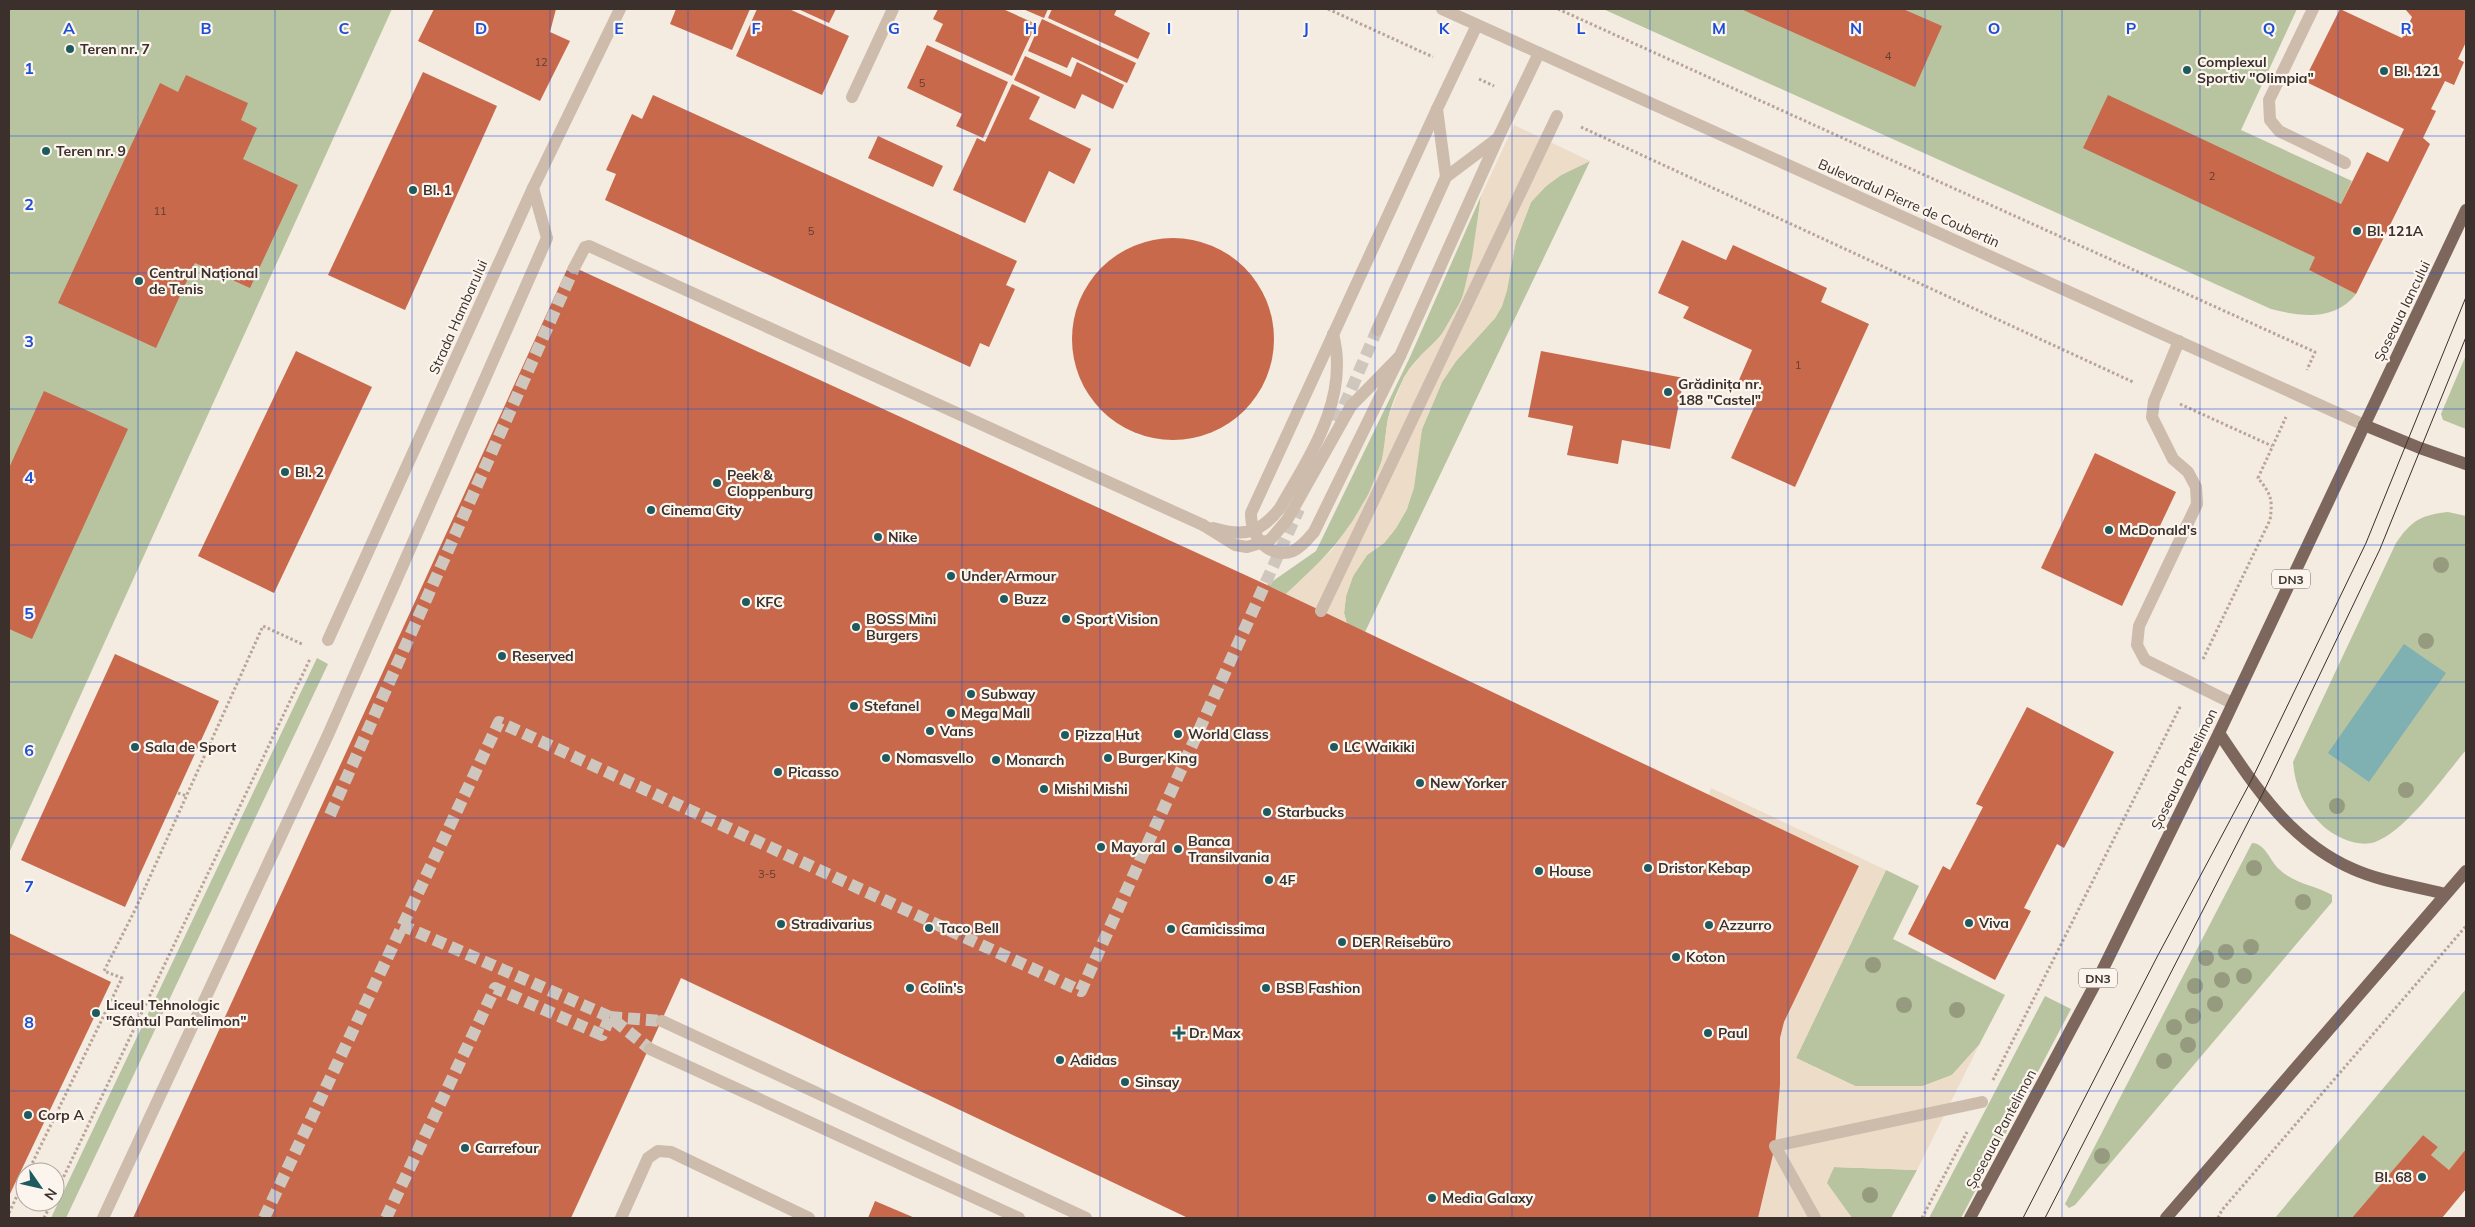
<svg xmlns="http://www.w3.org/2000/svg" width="2475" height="1227" font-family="Mulish,sans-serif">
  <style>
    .green { fill: #b8c4a0 }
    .plaza { fill: #ecdcc8 }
    .water { fill: #7fb0b2 }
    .building { fill: #c8694b }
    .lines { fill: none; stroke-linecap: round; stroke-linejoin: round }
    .minor-tunnel { stroke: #cfc6bd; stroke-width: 12; stroke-dasharray: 12 6; stroke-linecap: butt }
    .path { stroke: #b9a596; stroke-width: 3; stroke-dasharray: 2.5 2.5; stroke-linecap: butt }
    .minor { stroke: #cdbbac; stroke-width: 12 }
    .major { stroke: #7d675c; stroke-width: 12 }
    .tram { stroke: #3b302b; stroke-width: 1 }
    .minor-bridge { stroke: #cdbbac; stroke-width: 12 }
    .tree { fill: #969b7f }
    .grid { fill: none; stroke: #1d4ed8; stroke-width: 1; stroke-opacity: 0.55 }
    .poi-dot { fill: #1f5a5e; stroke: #fbf5ee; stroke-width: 2 }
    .labels { text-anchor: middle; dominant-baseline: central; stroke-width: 4.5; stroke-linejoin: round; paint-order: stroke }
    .number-label { font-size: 11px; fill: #5e3e33 }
    .shield { fill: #fbf5ee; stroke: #756b66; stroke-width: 1 }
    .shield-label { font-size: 12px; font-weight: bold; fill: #3b302b }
    .poi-label { font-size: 14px; font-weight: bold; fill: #3b302b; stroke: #fbf5ee; text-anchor: start }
    .street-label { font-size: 14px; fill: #3b302b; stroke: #fbf5ee }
    .grid-label { font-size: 16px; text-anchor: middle; font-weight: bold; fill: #1d4ed8; stroke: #fbf5ee; stroke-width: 4.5; stroke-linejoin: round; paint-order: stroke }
  </style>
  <rect width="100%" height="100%" fill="#f4ebe1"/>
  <g class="green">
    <path d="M9 9H392L9 853Z"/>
    <path d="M1603 9H2297L2241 130 2352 181 2309 270 2356 294C2335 321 2301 317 2271 309Z"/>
    <path d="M1590 161 1365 632 1347 624 1344 613 1346 596 1353 576 1367 555 1384 543 1396 528 1407 509 1422 429 1442 382 1456 361 1495 318 1502 306 1516 241 1531 202 1546 186 1561 175Z"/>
    <path d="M1481 196C1475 239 1473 287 1449 324 1437 344 1416 356 1405 376 1398 389 1391 405 1388 419 1385 432 1386 446 1382 460 1367 514 1327 558 1286 594L1267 585 1316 551 1410 357Z"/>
    <path d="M2466 355V429L2443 420 2441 414Z"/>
    <path d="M2448 512 2466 516V750C2444 776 2406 831 2375 842 2359 848 2335 837 2323 826 2304 808 2295 787 2293 762L2396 543C2412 520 2421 515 2448 512Z"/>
    <path d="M317 658 328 664 66 1218H51Z"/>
    <path d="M2252 843C2265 843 2270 861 2279 869 2294 884 2314 885 2332 895V902L2075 1205 2069 1208 2065 1204 2068 1198Z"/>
    <path d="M1886 870 1919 886 1893 939 2005 995 1979 1045 1952 1075 1923 1086H1855L1796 1058Z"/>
    <path d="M2466 989V1149L2449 1170 2431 1155 2438 1147 2423 1135 2353 1218H2275Z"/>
    <path d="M2045 996 2071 1009 1961 1218H1929Z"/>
    <path d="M1834 1167 1917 1170 1891 1218H1852L1826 1183Z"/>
  </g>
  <g class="plaza">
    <path d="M1514 125 1590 161 1561 175 1546 186 1531 202 1516 241 1507 291 1502 306 1495 318 1456 361 1442 382 1422 429 1414 488 1407 509 1396 528 1384 543 1367 555 1353 576 1346 596 1344 613 1347 624 1286 594 1331 551 1352 522 1369 493 1382 460 1388 418 1404 377 1421 355 1440 337 1462 299 1472 257 1481 196Z"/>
    <path d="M1711 788 1886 870 1796 1058 1855 1086H1923L1952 1075 1979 1045 1917 1170 1834 1167 1827 1183 1852 1218H1758L1775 1146 1780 1085V1038L1784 1022 1859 866 1709 795Z"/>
  </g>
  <path class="water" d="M2404 644 2446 673 2369 782 2328 753Z"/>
  <g class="building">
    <path d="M434 9H556L550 32 570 41 540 101 418 41Z"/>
    <path d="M676 9H750L732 50 670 24Z"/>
    <path d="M757 9H789L849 36 822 95 736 56Z"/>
    <path d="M798 9H836L829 23Z"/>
    <path d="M938 9H1003L1036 24 1012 76 935 41 943 24 933 19Z"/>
    <path d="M1023 9H1048L1044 18Z"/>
    <path d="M1052 9H1117L1114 15 1150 33 1138 59 1048 18Z"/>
    <path d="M1741 9H1903L1942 26 1915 87Z"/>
    <path d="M2340 9 2402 38 2412 17 2405 9H2466V42L2458 59 2464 62 2454 85 2445 81 2431 109 2436 111 2423 138 2430 144 2356 294 2309 270 2315 257 2083 148 2108 95 2341 204 2367 152 2388 162 2404 129 2304 81Z"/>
    <path d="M1042 19 1136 63 1127 83 1072 57 1067 68 1028 51Z"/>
    <path d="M927 45 1008 82 983 138 956 126 962 114 907 88Z"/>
    <path d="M1025 56 1071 77 1077 62 1124 85 1113 109 1082 94 1075 109 1014 80Z"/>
    <path d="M423 72 497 106 405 310 328 275Z"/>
    <path d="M186 75 248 103 241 120 257 128 243 159 298 185 250 288 195 263 156 348 58 303 160 83 178 92Z"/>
    <path d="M1012 84 1040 97 1029 119 1091 149 1074 184 1049 171 1025 223 953 190 977 138 985 142Z"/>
    <path d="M653 95 1017 261 1006 285 1015 289 989 347 980 343 970 367 605 200 616 174 606 170 632 114 642 119Z"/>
    <path d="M878 136 943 166 933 187 868 158Z"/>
    <circle cx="1173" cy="339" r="101"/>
    <path d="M1682 240 1726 260 1733 245 1827 288 1821 302 1869 324 1795 487 1731 458 1762 390 1739 380 1752 350 1683 318 1689 307 1658 293Z"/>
    <path d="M569 265 1267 585 1859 866 1784 1022 1780 1038V1085L1775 1146 1758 1218H1188L681 978 571 1218H133Z"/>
    <path d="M296 351 372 387 274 593 198 556Z"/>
    <path d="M1541 351 1684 378 1670 449 1622 440 1618 464 1567 455 1573 426 1528 417Z"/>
    <path d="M44 391 128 429 32 639 9 629V468Z"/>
    <path d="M2095 453 2176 492 2122 606 2041 568Z"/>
    <path d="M115 654 219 701 125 907 21 860Z"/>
    <path d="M2027 707 2114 752 2064 848 2057 844 2024 908 2031 911 1995 980 1908 934 1943 866 1950 870 1983 807 1976 804Z"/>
    <path d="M9 933 111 982 9 1196Z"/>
    <path d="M2423 1135 2438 1147 2431 1155 2449 1170 2466 1149V1189L2442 1218H2352Z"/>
    <path d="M875 1201 915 1218H868Z"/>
  </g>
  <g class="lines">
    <g class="minor-tunnel">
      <path d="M1337 422 1377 330"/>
      <path d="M330 815 574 268"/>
      <path d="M401 925 610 1017 650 1049"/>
      <path d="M610 1017 662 1021"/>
      <path d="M264 1218 499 722 1081 991 1299 509"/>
      <path d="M386 1218 495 988 602 1035 610 1017"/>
    </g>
    <g class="path">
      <path d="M1328 9 1433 57"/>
      <path d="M1558 9 2315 352 2307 370"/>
      <path d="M1479 79 1494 86"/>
      <path d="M1581 127 2133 382"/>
      <path d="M2180 404 2272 446"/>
      <path d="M2203 659 2270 520C2273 499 2271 494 2258 478L2286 417"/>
      <path d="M178 793 187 796"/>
      <path d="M1993 1080 2181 705"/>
      <path d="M28 1172 122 978 104 971 135 910 263 626 302 644"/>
      <path d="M55 1195 310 659"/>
      <path d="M9 1213 25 1179"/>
      <path d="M44 1218 52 1202"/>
      <path d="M1922 1218 1967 1132"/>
      <path d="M2218 1218 2222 1210 2466 926"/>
    </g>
    <g class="minor">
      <path d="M1442 9 2364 425"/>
      <path d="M2313 9 2269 100 2270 120 2279 131 2345 163"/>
      <path d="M852 97 893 9"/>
      <path d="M1437 109 1251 513C1250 535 1268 560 1293 551 1302 547 1308 539 1314 532L1400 356 1498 138"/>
      <path d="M1446 177 1437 109 1477 25"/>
      <path d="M574 268 585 247 589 246 1203 525"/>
      <path d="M1377 330 1446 177 1498 138 1539 53"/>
      <path d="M2179 341 2154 401 2152 417 2173 459 2188 472 2196 487 2197 504 2139 626 2137 645 2145 660 2232 703"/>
      <path d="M1321 611 1557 116"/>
      <path d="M328 640 533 188 620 9"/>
      <path d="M662 1021 1086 1218"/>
      <path d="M650 1049 1019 1218"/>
      <path d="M103 1218 328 735 547 238 533 188"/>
      <path d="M621 1218 648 1158 658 1151 671 1152 809 1218"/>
      <path d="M1815 1218 1775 1146 1982 1102"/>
    </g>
    <g class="major">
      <path d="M2364 425 2420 448 2466 464"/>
      <path d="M2219 733C2255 787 2291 842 2353 869 2382 882 2415 886 2445 894"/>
      <path d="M1970 1218 2099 977 2219 733 2466 210"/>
      <path d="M2166 1218 2466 871"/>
    </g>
    <g class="tram">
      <path d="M2023 1218 2157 957 2251 781 2366 543 2466 297"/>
      <path d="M2045 1218 2262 795 2380 549 2466 337"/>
    </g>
    <g class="minor-bridge">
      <path d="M1203 525 1235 545 1247 547 1270 540 1287 520 1351 406 1400 356"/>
      <path d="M1213 528C1243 537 1260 534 1280 508 1310 455 1350 398 1333 334"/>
    </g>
  </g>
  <g class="tree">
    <circle cx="2441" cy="565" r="8"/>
    <circle cx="2426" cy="641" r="8"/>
    <circle cx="2406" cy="790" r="8"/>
    <circle cx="2337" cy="806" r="8"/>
    <circle cx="2254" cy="868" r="8"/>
    <circle cx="2303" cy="902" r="8"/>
    <circle cx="2251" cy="947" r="8"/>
    <circle cx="2226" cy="952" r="8"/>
    <circle cx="2206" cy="958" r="8"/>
    <circle cx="1873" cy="965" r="8"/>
    <circle cx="2244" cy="976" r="8"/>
    <circle cx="2222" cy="980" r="8"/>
    <circle cx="2195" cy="986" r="8"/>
    <circle cx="2215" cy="1004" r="8"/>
    <circle cx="1904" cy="1005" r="8"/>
    <circle cx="1957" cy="1010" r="8"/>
    <circle cx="2193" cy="1016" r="8"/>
    <circle cx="2174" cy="1027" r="8"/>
    <circle cx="2188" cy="1045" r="8"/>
    <circle cx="2164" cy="1061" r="8"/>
    <circle cx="2102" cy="1156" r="8"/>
    <circle cx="1870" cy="1195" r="8"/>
  </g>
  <path class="grid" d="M138 9V1218M275 9V1218M412 9V1218M550 9V1218M688 9V1218M825 9V1218M962 9V1218M1100 9V1218M1238 9V1218M1375 9V1218M1512 9V1218M1650 9V1218M1788 9V1218M1925 9V1218M2062 9V1218M2200 9V1218M2338 9V1218M9 136H2466M9 273H2466M9 409H2466M9 545H2466M9 682H2466M9 818H2466M9 954H2466M9 1091H2466"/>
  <g class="poi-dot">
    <circle cx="70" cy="49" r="5"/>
    <circle cx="2187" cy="70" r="5"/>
    <circle cx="2384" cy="71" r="5"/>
    <circle cx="46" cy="151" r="5"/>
    <circle cx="413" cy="190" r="5"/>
    <circle cx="2357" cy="231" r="5"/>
    <circle cx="139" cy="281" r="5"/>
    <circle cx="1668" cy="392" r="5"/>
    <circle cx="285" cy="472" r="5"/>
    <circle cx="717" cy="483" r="5"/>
    <circle cx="651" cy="510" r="5"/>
    <circle cx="2109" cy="530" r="5"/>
    <circle cx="878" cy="537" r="5"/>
    <circle cx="951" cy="576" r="5"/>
    <circle cx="1004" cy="599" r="5"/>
    <circle cx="746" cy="602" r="5"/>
    <circle cx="1066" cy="619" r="5"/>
    <circle cx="856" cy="627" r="5"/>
    <circle cx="502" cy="656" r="5"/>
    <circle cx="971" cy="694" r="5"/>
    <circle cx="854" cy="706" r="5"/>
    <circle cx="951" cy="713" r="5"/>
    <circle cx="930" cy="731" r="5"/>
    <circle cx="1178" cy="734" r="5"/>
    <circle cx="1065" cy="735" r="5"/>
    <circle cx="135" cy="747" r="5"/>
    <circle cx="1334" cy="747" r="5"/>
    <circle cx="886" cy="758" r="5"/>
    <circle cx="1108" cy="758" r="5"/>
    <circle cx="996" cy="760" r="5"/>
    <circle cx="778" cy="772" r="5"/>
    <circle cx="1420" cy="783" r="5"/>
    <circle cx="1044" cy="789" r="5"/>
    <circle cx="1267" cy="812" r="5"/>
    <circle cx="1101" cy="847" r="5"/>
    <circle cx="1178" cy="849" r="5"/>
    <circle cx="1648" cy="868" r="5"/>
    <circle cx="1539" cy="871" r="5"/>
    <circle cx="1269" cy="880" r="5"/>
    <circle cx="1969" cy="923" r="5"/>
    <circle cx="781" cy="924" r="5"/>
    <circle cx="1709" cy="925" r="5"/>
    <circle cx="929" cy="928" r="5"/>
    <circle cx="1171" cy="929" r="5"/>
    <circle cx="1342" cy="942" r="5"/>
    <circle cx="1676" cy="957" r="5"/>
    <circle cx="910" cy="988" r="5"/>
    <circle cx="1266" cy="988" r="5"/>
    <circle cx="96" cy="1013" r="5"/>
    <path d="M1176.5 1025.5h5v5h5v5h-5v5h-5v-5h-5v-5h5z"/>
    <circle cx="1708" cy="1033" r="5"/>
    <circle cx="1060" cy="1060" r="5"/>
    <circle cx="1125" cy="1082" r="5"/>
    <circle cx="28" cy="1115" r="5"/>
    <circle cx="465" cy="1148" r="5"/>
    <circle cx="2422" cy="1177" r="5"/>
    <circle cx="1432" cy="1198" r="5"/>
  </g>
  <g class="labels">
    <g class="number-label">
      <text x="1888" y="56">4</text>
      <text x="541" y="62">12</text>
      <text x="922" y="83">5</text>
      <text x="2212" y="176">2</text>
      <text x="160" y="211">11</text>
      <text x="811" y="231">5</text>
      <text x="1798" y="365">1</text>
      <text x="767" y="874">3-5</text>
    </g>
    <g class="shield">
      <rect x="2272" y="569.5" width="38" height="19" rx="4"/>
      <rect x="2079" y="968.5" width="38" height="19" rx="4"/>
    </g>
    <g class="shield-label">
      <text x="2291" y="579">DN3</text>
      <text x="2098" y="978">DN3</text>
    </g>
    <g class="poi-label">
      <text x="80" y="49">Teren nr. 7</text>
      <text x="2197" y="62">Complexul<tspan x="2197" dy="16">Sportiv "Olimpia"</tspan></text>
      <text x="2394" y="71">Bl. 121</text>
      <text x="56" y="151">Teren nr. 9</text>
      <text x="423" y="190">Bl. 1</text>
      <text x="2367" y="231">Bl. 121A</text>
      <text x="149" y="273">Centrul Național<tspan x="149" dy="16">de Tenis</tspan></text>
      <text x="1678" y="384">Grădinița nr.<tspan x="1678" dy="16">188 "Castel"</tspan></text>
      <text x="295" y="472">Bl. 2</text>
      <text x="727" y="475">Peek &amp;<tspan x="727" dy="16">Cloppenburg</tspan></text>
      <text x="661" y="510">Cinema City</text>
      <text x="2119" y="530">McDonald's</text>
      <text x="888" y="537">Nike</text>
      <text x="961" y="576">Under Armour</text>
      <text x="1014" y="599">Buzz</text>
      <text x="756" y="602">KFC</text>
      <text x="866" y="619">BOSS Mini<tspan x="866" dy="16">Burgers</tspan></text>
      <text x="1076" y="619">Sport Vision</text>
      <text x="512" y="656">Reserved</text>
      <text x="981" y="694">Subway</text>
      <text x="864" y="706">Stefanel</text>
      <text x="961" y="713">Mega Mall</text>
      <text x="940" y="731">Vans</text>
      <text x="1188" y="734">World Class</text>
      <text x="1075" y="735">Pizza Hut</text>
      <text x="145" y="747">Sala de Sport</text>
      <text x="1344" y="747">LC Waikiki</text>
      <text x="896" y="758">Nomasvello</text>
      <text x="1118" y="758">Burger King</text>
      <text x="1006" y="760">Monarch</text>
      <text x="788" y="772">Picasso</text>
      <text x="1430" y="783">New Yorker</text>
      <text x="1054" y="789">Mishi Mishi</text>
      <text x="1277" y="812">Starbucks</text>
      <text x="1188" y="841">Banca<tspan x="1188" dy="16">Transilvania</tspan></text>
      <text x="1111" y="847">Mayoral</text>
      <text x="1658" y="868">Dristor Kebap</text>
      <text x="1549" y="871">House</text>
      <text x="1279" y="880">4F</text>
      <text x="1979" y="923">Viva</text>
      <text x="791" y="924">Stradivarius</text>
      <text x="1719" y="925">Azzurro</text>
      <text x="939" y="928">Taco Bell</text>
      <text x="1181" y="929">Camicissima</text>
      <text x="1352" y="942">DER Reisebüro</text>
      <text x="1686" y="957">Koton</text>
      <text x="920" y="988">Colin's</text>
      <text x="1276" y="988">BSB Fashion</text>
      <text x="106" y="1005">Liceul Tehnologic<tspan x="106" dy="16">"Sfântul Pantelimon"</tspan></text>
      <text x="1189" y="1033">Dr. Max</text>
      <text x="1718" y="1033">Paul</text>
      <text x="1070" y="1060">Adidas</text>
      <text x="1135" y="1082">Sinsay</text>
      <text x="38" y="1115">Corp A</text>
      <text x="475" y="1148">Carrefour</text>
      <text x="2412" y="1177" text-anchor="end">Bl. 68</text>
      <text x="1442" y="1198">Media Galaxy</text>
    </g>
    <g class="street-label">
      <text transform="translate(1909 203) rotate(24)">Bulevardul Pierre de Coubertin</text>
      <text transform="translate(2402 311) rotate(-64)">Șoseaua Iancului</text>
      <text transform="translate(458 317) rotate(-66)">Strada Hambarului</text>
      <text transform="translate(2184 769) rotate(-64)">Șoseaua Pantelimon</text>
      <text transform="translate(2001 1129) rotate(-62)">Șoseaua Pantelimon</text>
    </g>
  </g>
  <g class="grid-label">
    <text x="69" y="34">A</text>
    <text x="206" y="34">B</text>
    <text x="344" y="34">C</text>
    <text x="481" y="34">D</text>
    <text x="619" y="34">E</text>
    <text x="756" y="34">F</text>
    <text x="894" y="34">G</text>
    <text x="1031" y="34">H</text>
    <text x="1169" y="34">I</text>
    <text x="1306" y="34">J</text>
    <text x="1444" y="34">K</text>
    <text x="1581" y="34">L</text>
    <text x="1719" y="34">M</text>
    <text x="1856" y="34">N</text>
    <text x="1994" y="34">O</text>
    <text x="2131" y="34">P</text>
    <text x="2269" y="34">Q</text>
    <text x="2406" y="34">R</text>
    <text x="29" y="74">1</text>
    <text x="29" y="210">2</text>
    <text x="29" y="347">3</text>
    <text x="29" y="483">4</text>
    <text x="29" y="619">5</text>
    <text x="29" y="756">6</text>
    <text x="29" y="892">7</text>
    <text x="29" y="1028">8</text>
  </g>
  <rect width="2475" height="1227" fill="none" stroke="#3b302b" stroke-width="20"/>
  <g transform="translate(40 1187) rotate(124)"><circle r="24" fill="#fbf5ee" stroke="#aea6a0"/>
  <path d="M0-4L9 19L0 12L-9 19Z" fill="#1f5a5e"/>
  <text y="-8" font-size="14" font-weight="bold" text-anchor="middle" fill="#3b302b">N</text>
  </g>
</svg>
